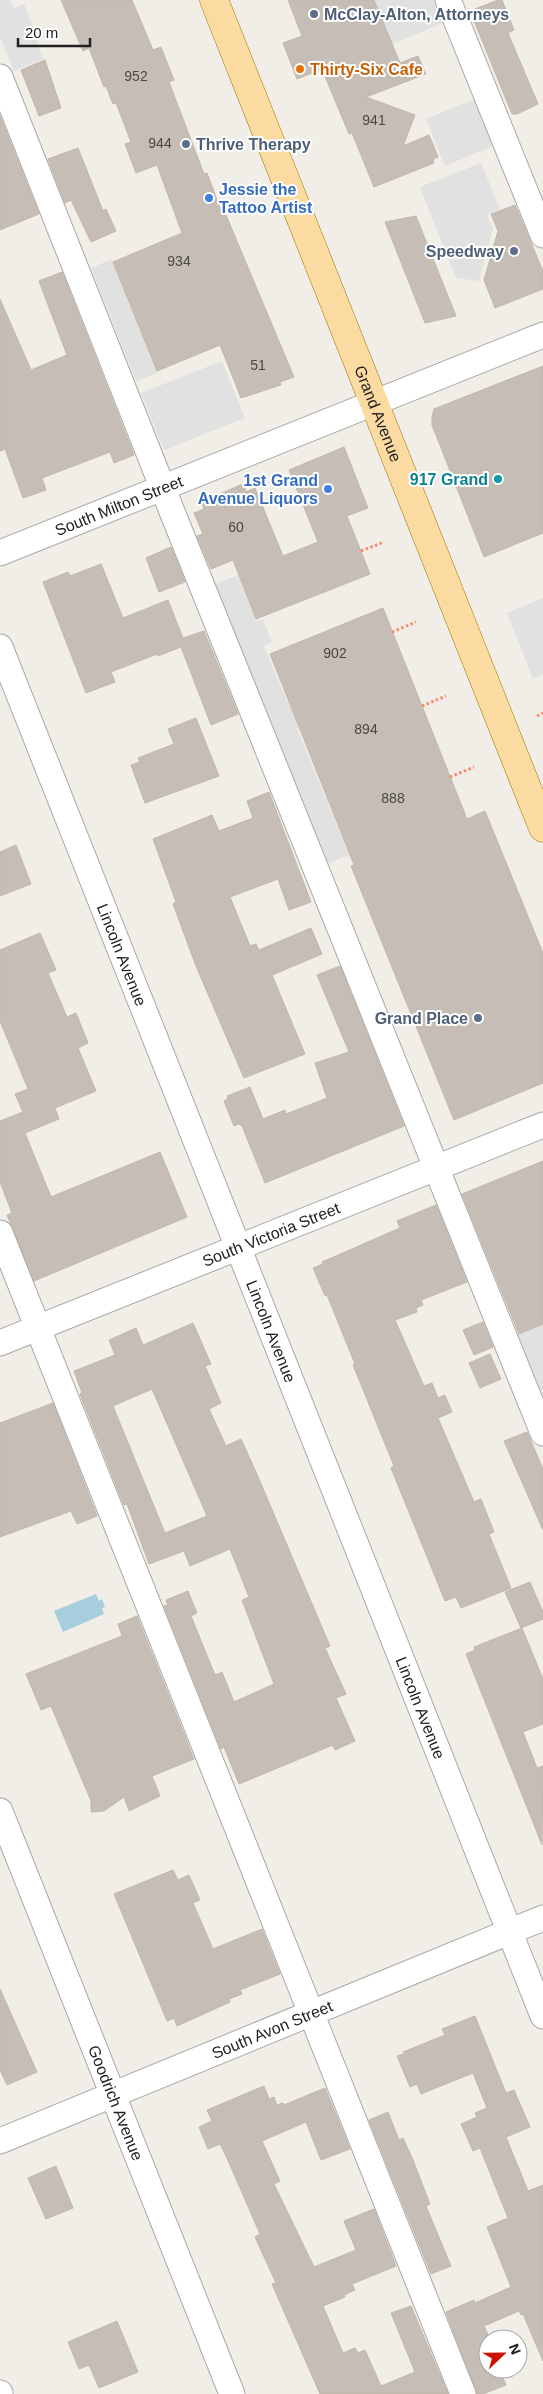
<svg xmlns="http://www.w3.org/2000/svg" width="543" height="2394" font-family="Helvetica,sans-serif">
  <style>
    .parking { fill: #e1e1e1 }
    .water { fill: #a8cede }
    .building { fill: #c6beb6; stroke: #c3b6aa; fill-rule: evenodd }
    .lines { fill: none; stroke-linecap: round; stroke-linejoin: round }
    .minor-casing { stroke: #a8a8a8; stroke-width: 27 }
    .major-casing { stroke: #9c7401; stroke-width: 29 }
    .path { stroke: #f98870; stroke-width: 3; stroke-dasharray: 2.5 2.5; stroke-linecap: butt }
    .minor { stroke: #fff; stroke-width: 25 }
    .major { stroke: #fbdba2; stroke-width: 28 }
    .service-dot { fill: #5c6f8a; stroke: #fff; stroke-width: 2 }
    .food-dot { fill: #e8710a; stroke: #fff; stroke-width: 2 }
    .shop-dot { fill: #3f7fe0; stroke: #fff; stroke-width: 2 }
    .culture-dot { fill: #0f9aa8; stroke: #fff; stroke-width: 2 }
    .labels { text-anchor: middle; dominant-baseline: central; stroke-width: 4; stroke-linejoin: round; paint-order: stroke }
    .number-label { font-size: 14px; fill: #4a4846 }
    .service-label { font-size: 16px; font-weight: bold; fill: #4e5e75; stroke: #fff; text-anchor: start }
    .food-label { font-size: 16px; font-weight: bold; fill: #c56008; stroke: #fff; text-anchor: start }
    .shop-label { font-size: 16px; font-weight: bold; fill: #366cbe; stroke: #fff; text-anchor: start }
    .street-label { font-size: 16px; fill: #212121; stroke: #fff }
    .culture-label { font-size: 16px; font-weight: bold; fill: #0d838f; stroke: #fff; text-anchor: end }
  </style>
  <rect width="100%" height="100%" fill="#f1eee7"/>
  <g class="parking">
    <path d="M0 0H10L14 8 24 4 39 42 37 44 43 59 14 71 0 37Z"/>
    <path d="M365 0H441L449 20 392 44Z"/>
    <path d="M480 97 498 144 445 166 426 119Z"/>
    <path d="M481 163 500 209 487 215 493 228 479 281 456 278 420 187Z"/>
    <path d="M112 259 157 373 136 381 91 268Z"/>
    <path d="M222 361 245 418 164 450 141 393Z"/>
    <path d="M238 575 256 621 263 619 272 642 264 646 287 701 294 699 305 725 297 728 349 855 327 864 213 585Z"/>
    <path d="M543 598V675L533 679 507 613Z"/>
    <path d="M543 1324V1390L539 1392 517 1335Z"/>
  </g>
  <path class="water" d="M96 1594 99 1601 102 1599 105 1607 102 1608 104 1614 63 1632 54 1611Z"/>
  <g class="building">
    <path d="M61 0H132L153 50 161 47 174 80 169 82 204 174 207 173 223 216 226 215 294 377 280 382 281 385 241 398 220 345 157 371 113 262 182 233 157 165 136 173 125 144 131 142 116 103 113 104 106 86 104 87 89 48 83 51Z"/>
    <path d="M288 0H374L400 63 418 56 426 74 366 97 415 115 403 146 429 135 438 157 433 159 434 163 374 187 352 133 349 134 322 69 297 79 283 43 302 36Z"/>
    <path d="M498 0H502L514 30 508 33 538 104 517 114H512L470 11Z"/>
    <path d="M45 60 61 108 39 116 21 70Z"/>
    <path d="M0 116 39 214 0 230Z"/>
    <path d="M78 148 103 211 106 209 116 231 91 242 71 200 65 203 48 159Z"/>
    <path d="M515 205 543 271V289L495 308 484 280 498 231 491 214Z"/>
    <path d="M416 216 456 316 425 323 385 222Z"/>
    <path d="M62 272 134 455 114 463 110 452 42 478 46 490 23 498 5 449 0 451V299L31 370 67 355 39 281Z"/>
    <path d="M543 366V533L484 557 432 425V417L434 409Z"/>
    <path d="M344 447 368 508 347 516 370 574 256 619 233 560 211 569 197 536 203 534 194 513 204 509 201 502 243 484 246 492 255 488 283 556 318 542 289 470Z"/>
    <path d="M171 547 185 582 159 592 146 558Z"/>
    <path d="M101 564 123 618 168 600 183 638 204 631 238 714 211 725 181 647 158 656 157 654 111 672 115 682 86 693 43 582 68 572 70 576Z"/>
    <path d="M383 608 467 819 485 811 543 953V1083L454 1120 351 866 354 865 270 654Z"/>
    <path d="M196 718 219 776 145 803 131 765 140 762 138 758 174 744 168 729Z"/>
    <path d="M269 792 311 902 289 910 278 879 230 897 250 946 256 944 259 950 311 928 322 954 272 975 305 1054 244 1078 196 966 173 904 176 902 153 839 212 815 219 831 253 818 247 801Z"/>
    <path d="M16 845 31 884 0 896V852Z"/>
    <path d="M40 933 56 970 48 973 67 1017 76 1013 88 1043 78 1048 96 1091 55 1108 59 1119 25 1133 51 1197 160 1152 187 1217 34 1281 7 1215 12 1213 0 1182V1121L23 1112 15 1094 28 1089 0 1021V950Z"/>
    <path d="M340 966 404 1126 265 1183 242 1126 239 1124 234 1126 224 1101 228 1099 227 1096 250 1087 263 1119 285 1110 286 1114 327 1098 315 1063 349 1052 317 975Z"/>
    <path d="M543 1161V1324L519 1334 462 1194Z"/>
    <path d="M436 1205 467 1282 421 1300 423 1305 416 1308 417 1312 395 1320 424 1386 432 1383 438 1398 445 1395 452 1412 438 1418 474 1502 481 1499 494 1532 489 1534 511 1588 461 1608 456 1597 445 1601 391 1468 394 1466 353 1365 355 1364 327 1295 325 1296 313 1268 323 1264 322 1262 400 1228 397 1221Z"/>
    <path d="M483 1322 493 1347 474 1355 463 1330Z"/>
    <path d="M193 1323 211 1364 205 1366 221 1403 209 1409 226 1446 241 1439 256 1472 330 1646 325 1648 346 1694 336 1698 355 1741 335 1750 333 1745 239 1784 224 1747 221 1749 164 1606 168 1605 166 1600 188 1591 197 1613 191 1616 215 1675 222 1672 234 1702 274 1684 242 1600 249 1597 230 1549 190 1566 184 1551 149 1564 127 1504 124 1505 80 1394 82 1393 74 1371 115 1355 109 1340 136 1328 143 1345ZM152 1389 207 1516 165 1533 113 1406Z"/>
    <path d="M490 1354 501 1379 480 1388 469 1363Z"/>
    <path d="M53 1403 97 1516 77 1524 71 1511 0 1537V1423Z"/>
    <path d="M527 1432 543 1469V1530L504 1441Z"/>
    <path d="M530 1582 543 1612V1619L521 1628 505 1592Z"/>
    <path d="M137 1616 194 1759 152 1776 160 1796 129 1811 124 1797 104 1811 91 1812V1801L51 1706 41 1710 26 1674 122 1636 118 1624Z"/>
    <path d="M522 1628 543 1679V1724L523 1732 537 1768 543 1766 542 1845 466 1654 475 1650 474 1647Z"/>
    <path d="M173 1870 178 1880 189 1875 200 1900 193 1903 213 1949 262 1929 280 1974 240 1990 242 1994 229 1999 230 2002 177 2026 174 2018 167 2021 114 1894Z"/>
    <path d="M0 1989 37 2072 7 2085 0 2070Z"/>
    <path d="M475 2016 506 2093 514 2090 530 2127 506 2137 528 2191 543 2185V2361L523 2314 521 2315 519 2311 484 2326 490 2339H487L488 2369H499L506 2385 483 2394H477L446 2312 474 2300 475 2303 511 2287 487 2227 508 2218 480 2148 473 2151 461 2124 477 2117 475 2113 487 2108 473 2073 421 2094 417 2084 410 2087 397 2056 404 2054 403 2052 445 2035 442 2029Z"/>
    <path d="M264 2086 269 2099 274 2097 277 2105 283 2103 284 2105 325 2088 350 2149 321 2160 306 2122 262 2141 280 2181 274 2184 314 2267 356 2250 344 2221 374 2209 396 2266 352 2284 355 2290 344 2295 345 2297 323 2306 343 2353 355 2348 358 2353 365 2350 381 2386 415 2372 391 2313 411 2306 448 2394H320L272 2284 276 2283 255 2237 260 2234 226 2156 220 2144 208 2149 199 2127 212 2121 207 2110Z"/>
    <path d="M388 2112 399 2140 403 2138 413 2160 430 2204 426 2206 451 2266 431 2274 369 2120Z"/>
    <path d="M56 2166 73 2208 46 2219 28 2178Z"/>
    <path d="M117 2321 138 2372 99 2388 89 2365 79 2369 68 2342Z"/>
  </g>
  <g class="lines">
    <g class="minor-casing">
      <g id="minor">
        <path d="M448 0 543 235"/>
        <path d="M0 77 173 514 543 1433"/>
        <path id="s1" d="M0 553 543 335"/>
        <path id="s2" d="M0 647 543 2016"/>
        <path d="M0 1233 463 2394"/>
        <path id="s3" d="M0 1343 543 1125"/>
        <path id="s4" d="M0 1811 232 2394"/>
        <path id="s5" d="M0 2141 543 1918"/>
        <path d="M0 2393V2394"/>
      </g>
    </g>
    <g class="major-casing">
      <g id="major">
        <path id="s6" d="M214 0 543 828"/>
      </g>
    </g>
    <g class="path">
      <path d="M361 551 384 542"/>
      <path d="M392 632 416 622"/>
      <path d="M422 706 446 696"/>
      <path d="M537 716 543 713"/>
      <path d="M450 777 474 767"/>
    </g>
    <use href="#minor" class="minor"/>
    <use href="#major" class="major"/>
  </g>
  <g class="service-dot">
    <circle cx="314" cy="14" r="5"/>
    <circle cx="186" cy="144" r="5"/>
    <circle cx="514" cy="251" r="5"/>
    <circle cx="478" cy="1018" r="5"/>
  </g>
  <circle class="food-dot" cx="300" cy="69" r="5"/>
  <g class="shop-dot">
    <circle cx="209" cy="198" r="5"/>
    <circle cx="328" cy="489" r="5"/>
  </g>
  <circle class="culture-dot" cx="498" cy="479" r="5"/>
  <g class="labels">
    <g class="number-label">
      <text x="136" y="76">952</text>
      <text x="374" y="120">941</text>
      <text x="160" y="143">944</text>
      <text x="179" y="261">934</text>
      <text x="258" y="365">51</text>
      <text x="236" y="527">60</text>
      <text x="335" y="653">902</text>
      <text x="366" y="729">894</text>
      <text x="393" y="798">888</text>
    </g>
    <g class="service-label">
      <text x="324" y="14">McClay-Alton, Attorneys</text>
      <text x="196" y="144">Thrive Therapy</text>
      <text x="504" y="251" text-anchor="end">Speedway</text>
      <text x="468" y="1018" text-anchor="end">Grand Place</text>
    </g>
    <g class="food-label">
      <text x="310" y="69">Thirty-Six Cafe</text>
    </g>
    <g class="shop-label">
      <text x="219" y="189">Jessie the<tspan x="219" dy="18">Tattoo Artist</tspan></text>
      <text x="318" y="480" text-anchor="end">1st Grand<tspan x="318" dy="18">Avenue Liquors</tspan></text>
    </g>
    <g class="street-label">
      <text stroke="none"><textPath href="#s6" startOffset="445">Grand Avenue</textPath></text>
      <text stroke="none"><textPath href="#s1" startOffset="128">South Milton Street</textPath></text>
      <text stroke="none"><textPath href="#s2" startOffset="331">Lincoln Avenue</textPath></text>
      <text stroke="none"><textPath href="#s3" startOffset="292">South Victoria Street</textPath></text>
      <text stroke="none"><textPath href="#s2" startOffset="736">Lincoln Avenue</textPath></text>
      <text stroke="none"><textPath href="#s2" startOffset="1141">Lincoln Avenue</textPath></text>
      <text stroke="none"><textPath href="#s5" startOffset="294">South Avon Street</textPath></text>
      <text stroke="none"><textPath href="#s4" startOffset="314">Goodrich Avenue</textPath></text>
    </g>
    <g class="culture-label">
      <text x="488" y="479">917 Grand</text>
    </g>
  </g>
  <g transform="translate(503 2354) rotate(68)"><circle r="24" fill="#ffffff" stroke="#a6a6a6"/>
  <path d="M0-4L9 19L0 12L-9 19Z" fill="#d01001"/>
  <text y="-8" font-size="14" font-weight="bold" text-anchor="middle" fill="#212121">N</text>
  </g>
  <path d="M18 38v8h72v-8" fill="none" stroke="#212121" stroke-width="2.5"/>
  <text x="25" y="38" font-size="15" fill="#212121" stroke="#ffffff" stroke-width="4" paint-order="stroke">20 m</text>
</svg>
